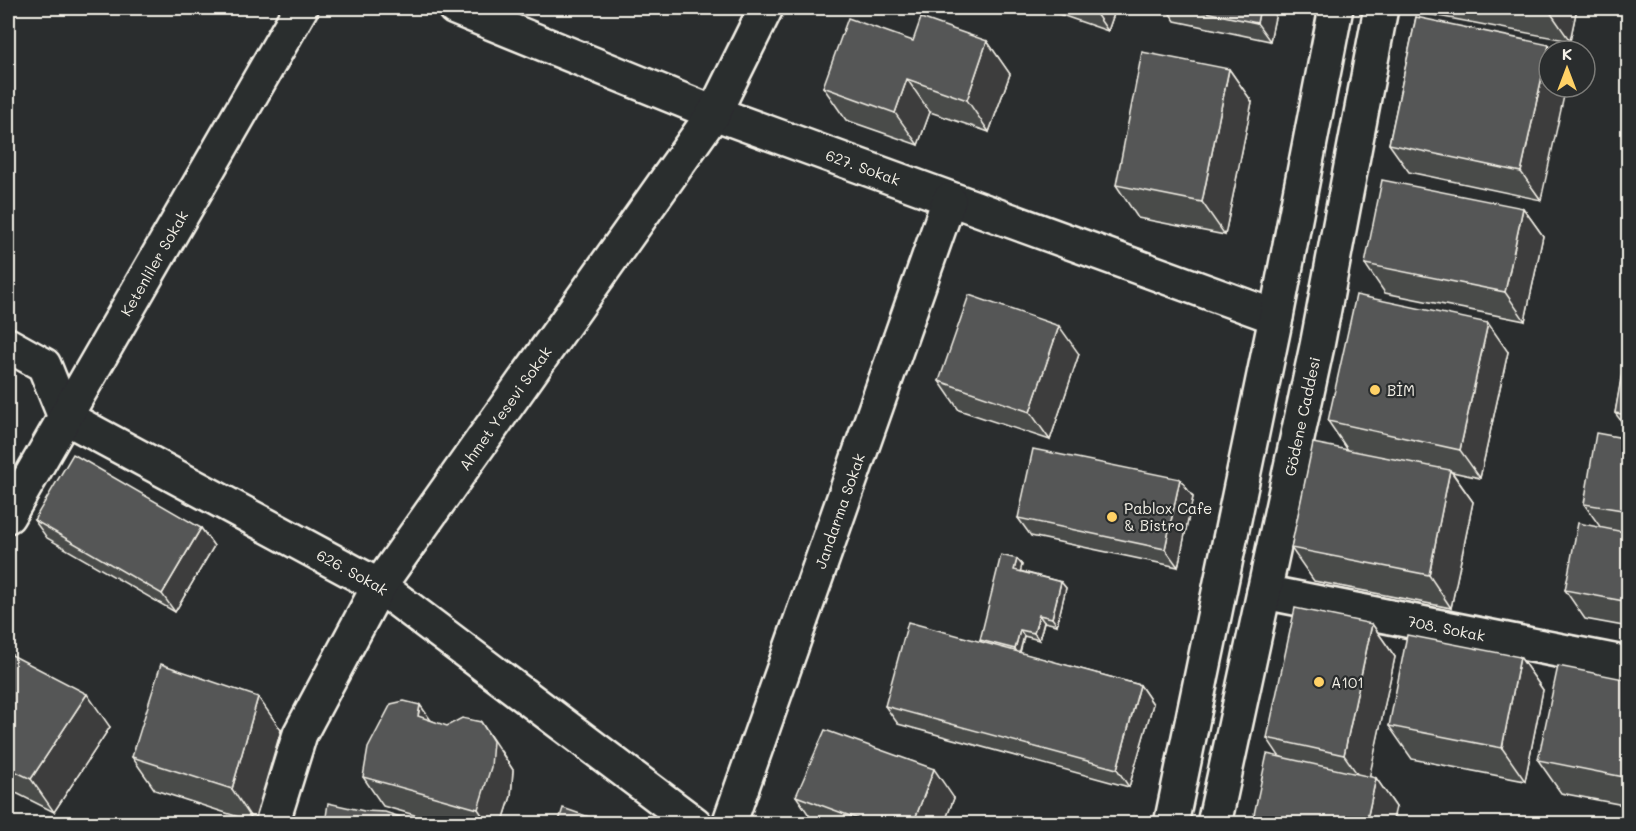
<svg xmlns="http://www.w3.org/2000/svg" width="1636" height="831" font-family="Mali,sans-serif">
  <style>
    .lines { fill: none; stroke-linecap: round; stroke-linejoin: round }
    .minor-casing { stroke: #f4f1e8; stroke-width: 38 }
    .major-casing { stroke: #f4f1e8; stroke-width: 38 }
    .minor { stroke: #2a2d2e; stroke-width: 33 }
    .major { stroke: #2a2d2e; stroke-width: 33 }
    .wall { fill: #494b4a; stroke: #f4f1e8; stroke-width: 1.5 }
    .shaded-wall { fill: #3c3d3c; stroke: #f4f1e8; stroke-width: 1.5 }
    .building { fill: #555756; stroke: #f4f1e8; stroke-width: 1.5 }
    .poi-dot { fill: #ffd166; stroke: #2a2d2e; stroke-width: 2 }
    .labels { text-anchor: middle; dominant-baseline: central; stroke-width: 4.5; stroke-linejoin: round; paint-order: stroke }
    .street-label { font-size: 15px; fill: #f4f1e8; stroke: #2a2d2e }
    .poi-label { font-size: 15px; fill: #f4f1e8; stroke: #2a2d2e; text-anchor: start }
  </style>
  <rect width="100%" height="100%" fill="#2a2d2e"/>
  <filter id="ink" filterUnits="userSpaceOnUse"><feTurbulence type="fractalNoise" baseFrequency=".0167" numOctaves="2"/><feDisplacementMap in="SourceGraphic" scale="12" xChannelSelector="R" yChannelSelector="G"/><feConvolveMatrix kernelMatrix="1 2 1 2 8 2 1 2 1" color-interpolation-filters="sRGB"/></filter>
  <g filter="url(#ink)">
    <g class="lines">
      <g class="minor-casing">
        <g id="minor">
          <path id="s1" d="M455 8 714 113 1276 317"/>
          <path id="s2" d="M8 345 44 365 65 417 379 586 695 824"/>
          <path id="s3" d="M8 516 301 8"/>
          <path id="s4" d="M1264 592 1628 664"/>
          <path id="s5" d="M272 824 300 734 379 586 714 113 766 8"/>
          <path id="s6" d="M729 824 949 200"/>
        </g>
      </g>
      <g class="major-casing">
        <g id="major">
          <path d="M1171 824 1276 317 1336 8"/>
          <path id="s7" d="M1214 824 1317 346 1381 8"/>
        </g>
      </g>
      <use href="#minor" class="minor"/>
      <use href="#major" class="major"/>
    </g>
    <g class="wall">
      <path d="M1041 8H1116L1108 31Z"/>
      <path d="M1166 8H1277L1270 41 1175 21Z"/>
      <path d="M1423 8H1577L1570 41 1428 14Z"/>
      <path d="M1416 17 1541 200 1409 172 1389 144Z"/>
      <path d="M913 41H987L1010 74 989 132 930 112 918 145 846 120 823 87Z"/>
      <path d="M1229 69 1252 102 1225 235 1138 218 1116 185Z"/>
      <path d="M1523 208 1543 236 1525 321 1385 293 1365 264Z"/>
      <path d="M1629 338V431L1615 413Z"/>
      <path d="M1508 352 1480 478 1452 472 1473 502 1451 608 1314 581 1291 548 1348 450 1328 421Z"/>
      <path d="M1079 354 1050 440 959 410 939 381Z"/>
      <path d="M1629 439V627L1585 619 1565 590 1601 528 1584 504Z"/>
      <path d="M1193 497 1178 567 1031 536 1018 518Z"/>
      <path d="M34 520 201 528 214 546 175 612 47 538Z"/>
      <path d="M1017 559 1022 565 1020 571 1061 582 1066 588 1057 625 1044 622 1039 640 1024 636 1020 653 1140 685 1153 704 1129 787 898 724 885 706 982 643 980 640Z"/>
      <path d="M1372 624 1395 657 1369 777 1376 778 1396 807 1279 756 1267 738Z"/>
      <path d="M8 653 110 727 54 812 8 789Z"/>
      <path d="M1520 657 1543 690 1525 781 1412 759 1389 726Z"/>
      <path d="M1629 680V806L1561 793 1538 760Z"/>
      <path d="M420 705 430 720 501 751 513 770 511 796 502 824H446L383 806 363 777Z"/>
      <path d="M281 730 254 822 155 790 132 757Z"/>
      <path d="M796 796 954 798 944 824H815Z"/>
    </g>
    <g class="shaded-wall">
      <path d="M1092 8H1116L1108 31Z"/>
      <path d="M1260 8H1277L1270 41 1257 23Z"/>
      <path d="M1551 8H1577L1570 41 1550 12Z"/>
      <path d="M987 41 1010 74 989 132 967 100Z"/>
      <path d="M1549 45 1553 51H1549V87H1566L1541 200 1521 172Z"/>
      <path d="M1229 69 1252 102 1225 235 1202 202Z"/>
      <path d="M907 79 930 112 918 145 895 113Z"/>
      <path d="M1523 208 1543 236 1525 321 1505 292Z"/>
      <path d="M1488 323 1508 352 1480 478 1460 450Z"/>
      <path d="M1059 326 1079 354 1050 440 1030 412Z"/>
      <path d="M1450 470 1473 502 1451 608 1429 575Z"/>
      <path d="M1180 479 1193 497 1178 567 1165 549Z"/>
      <path d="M201 528 214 546 175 612 162 594Z"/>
      <path d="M1017 559 1022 565 1019 577 1014 570Z"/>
      <path d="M1061 582 1066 588 1057 625 1052 618Z"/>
      <path d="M1039 615 1044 622 1039 640 1034 633Z"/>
      <path d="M1372 624 1395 657 1367 788 1344 755Z"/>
      <path d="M1020 630 1024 636 1019 655 1015 649Z"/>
      <path d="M1520 657 1543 690 1525 781 1502 748Z"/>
      <path d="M1140 685 1153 704 1129 787 1117 769Z"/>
      <path d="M87 694 110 727 54 812 31 779Z"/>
      <path d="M258 697 281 730 254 822 232 789Z"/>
      <path d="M420 705 440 733 418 716Z"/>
      <path d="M481 722 513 770 511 796 502 824H488L478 809Z"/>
      <path d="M934 769 954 798 944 824H913Z"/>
      <path d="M1376 778 1396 807 1392 824H1366Z"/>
    </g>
    <g class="building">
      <path d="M1186 8H1260L1257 23Z"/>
      <path d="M1526 8H1551L1550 12Z"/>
      <path d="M1416 17 1549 45 1521 172 1389 144Z"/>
      <path d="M848 18 913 41 921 18 987 41 967 100 907 79 895 113 823 87Z"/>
      <path d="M1142 52 1229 69 1202 202 1116 185Z"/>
      <path d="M1382 180 1523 208 1505 292 1365 264Z"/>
      <path d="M969 295 1059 326 1030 412 939 381Z"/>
      <path d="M1356 295 1488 323 1460 450 1328 421Z"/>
      <path d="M1628 338H1629V415L1615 413Z"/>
      <path d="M1596 433 1629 439V511L1584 504Z"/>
      <path d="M1313 443 1450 470 1429 575 1291 548Z"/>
      <path d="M1033 449 1180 479 1165 549 1018 518Z"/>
      <path d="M73 454 201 528 162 594 34 520Z"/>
      <path d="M1578 523 1629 533V602L1565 590Z"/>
      <path d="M1001 555 1017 559 1014 570 1061 582 1052 618 1039 615 1034 633 1020 630 1015 649 980 640Z"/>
      <path d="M1295 608 1372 624 1344 755 1267 738Z"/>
      <path d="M908 622 1140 685 1117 769 885 706Z"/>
      <path d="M1407 635 1520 657 1502 748 1389 726Z"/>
      <path d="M8 653 87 694 31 779 8 768Z"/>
      <path d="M161 664 258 697 232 789 132 757Z"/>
      <path d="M1558 666 1629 680V778L1538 760Z"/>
      <path d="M404 701 420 705 418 716 447 726 462 718 481 722 493 741 491 767 478 809 363 777 368 748 391 704Z"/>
      <path d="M825 730 934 769 913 824H872L796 796Z"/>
      <path d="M1267 754 1376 778 1366 824H1252Z"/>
      <path d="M328 803 364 811 385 812 406 819 410 824H325Z"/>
      <path d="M563 808 609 824H558Z"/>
    </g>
  </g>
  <g class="poi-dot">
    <circle cx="1375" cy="390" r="6"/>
    <circle cx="1112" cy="517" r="6"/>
    <circle cx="1319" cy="682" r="6"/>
  </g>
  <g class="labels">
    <g class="street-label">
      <text stroke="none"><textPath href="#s1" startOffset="438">627. Sokak</textPath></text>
      <text stroke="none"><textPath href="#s3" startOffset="292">Ketenliler Sokak</textPath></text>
      <text stroke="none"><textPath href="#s5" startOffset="480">Ahmet Yesevi Sokak</textPath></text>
      <text stroke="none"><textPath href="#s7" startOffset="417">Gödene Caddesi</textPath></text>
      <text stroke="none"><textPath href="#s6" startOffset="332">Jandarma Sokak</textPath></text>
      <text stroke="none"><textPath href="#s2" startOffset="424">626. Sokak</textPath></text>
      <text stroke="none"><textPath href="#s4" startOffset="186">708. Sokak</textPath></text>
    </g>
    <g class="poi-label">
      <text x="1387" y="390">BİM</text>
      <text x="1124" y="508">Pablox Cafe<tspan x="1124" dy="17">&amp; Bistro</tspan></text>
      <text x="1331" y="682">A101</text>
    </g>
  </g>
  <rect width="1636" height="831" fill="none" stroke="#2a2d2e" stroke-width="30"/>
  <rect x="15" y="15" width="1606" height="801" fill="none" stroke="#f4f1e8" stroke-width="2" filter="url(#ink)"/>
  <g transform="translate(1567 69)"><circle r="28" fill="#2a2d2e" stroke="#7b7b78" stroke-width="1.5"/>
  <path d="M0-4.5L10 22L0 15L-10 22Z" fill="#ffd166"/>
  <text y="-9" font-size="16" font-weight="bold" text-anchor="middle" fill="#f4f1e8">K</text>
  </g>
</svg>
